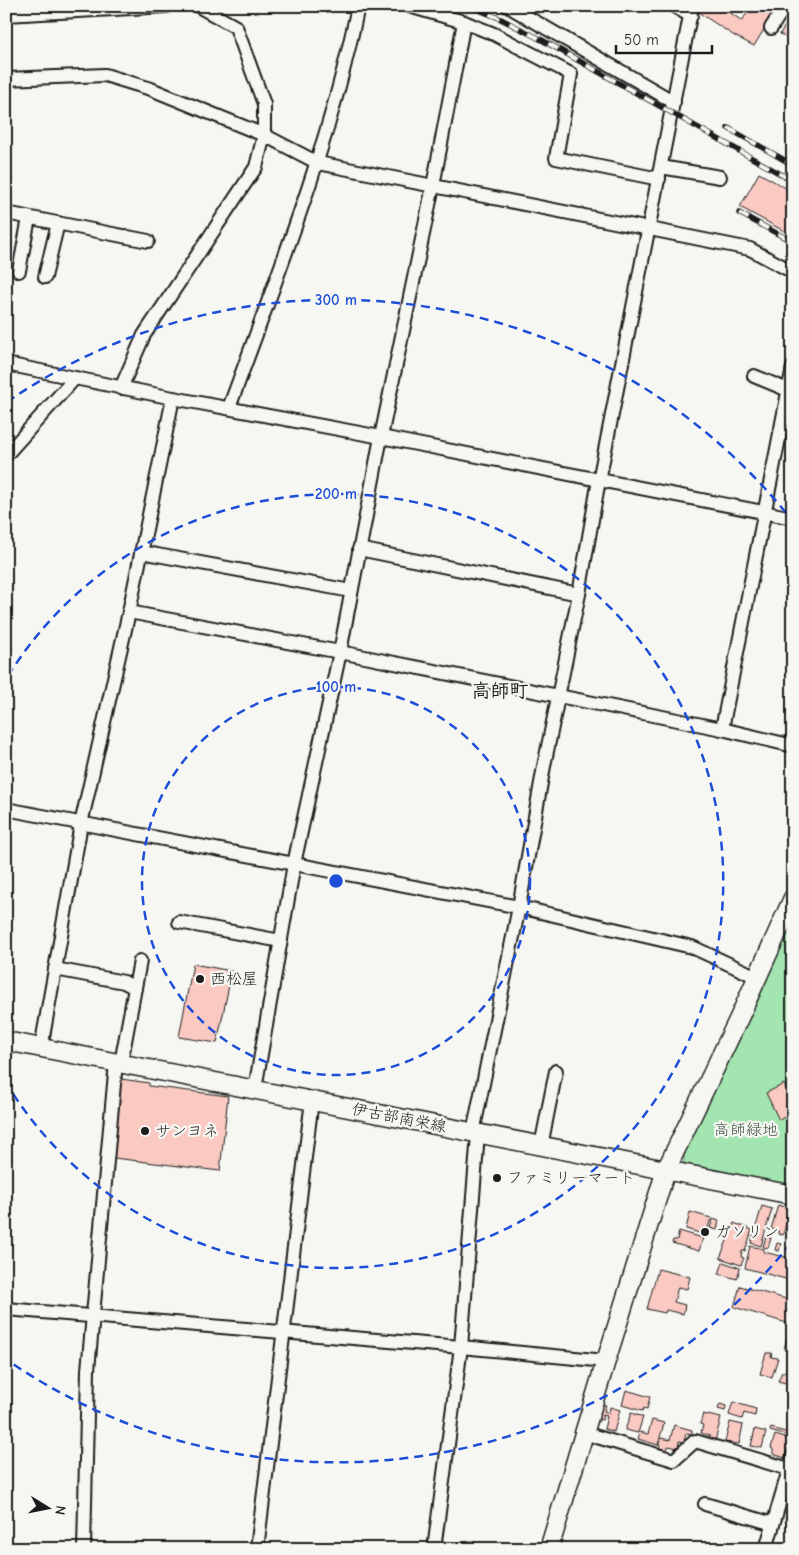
<svg xmlns="http://www.w3.org/2000/svg" width="799" height="1555" font-family="'Comic Neue','Klee One',sans-serif">
  <style>
    .green { fill: #a2e5b0; stroke: #5f8066 }
    .building { fill: #facac2; stroke: #1c1c1c }
    .lines { fill: none; stroke-linecap: round; stroke-linejoin: round }
    .street-casing { stroke: #1c1c1c; stroke-width: 16 }
    .secondary-casing { stroke: #1c1c1c; stroke-width: 21 }
    .street { stroke: #f6f6f2; stroke-width: 12 }
    .secondary { stroke: #f6f6f2; stroke-width: 18 }
    .rail-casing { stroke: #1c1c1c; stroke-width: 5.5 }
    .rail { stroke: #f6f6f2; stroke-width: 4; stroke-dasharray: 11; stroke-linecap: butt }
    .ring { fill: none; stroke: #1d4ed8; stroke-width: 2.5; stroke-dasharray: 9 6 }
    .poi-dot { fill: #1c1c1c; stroke: #f6f6f2; stroke-width: 2 }
    .labels { text-anchor: middle; dominant-baseline: central; stroke-width: 4.5; stroke-linejoin: round; paint-order: stroke }
    .poi-label { font-size: 16px; fill: #1c1c1c; stroke: #f6f6f2; text-anchor: start }
    .street-label { font-size: 16px; fill: #1c1c1c; stroke: #f6f6f2 }
    .park-label { font-size: 16px; fill: #445848; stroke: #f6f6f2 }
    .quarter-label { font-size: 19px; font-weight: bold; fill: #1c1c1c; stroke: #f6f6f2 }
    .centre { fill: #1d4ed8; stroke: #f6f6f2; stroke-width: 2.5 }
    .ring-label { font-size: 15px; text-anchor: middle; font-weight: bold; fill: #1d4ed8; stroke: #f6f6f2; stroke-width: 4.5; stroke-linejoin: round; paint-order: stroke }
  </style>
  <rect width="100%" height="100%" fill="#f6f6f2"/>
  <filter id="ink" filterUnits="userSpaceOnUse"><feTurbulence type="fractalNoise" baseFrequency=".02" numOctaves="2"/><feDisplacementMap in="SourceGraphic" scale="10" xChannelSelector="R" yChannelSelector="G"/><feConvolveMatrix kernelMatrix="1 2 1 2 8 2 1 2 1" color-interpolation-filters="sRGB"/></filter>
  <g filter="url(#ink)">
    <path class="green" d="M793 918V1188L684 1167V1149Z"/>
    <g class="building">
      <path d="M702 6H721L742 21 751 6H778L754 46 733 35 698 12Z"/>
      <path d="M793 18V42L780 34 788 21 791 22Z"/>
      <path d="M793 54V67L787 64Z"/>
      <path d="M759 173 793 192V236L740 207Z"/>
      <path d="M193 964 232 971 217 1043 179 1037Z"/>
      <path d="M121 1079 149 1083V1086L228 1096 220 1171 114 1158 116 1133H114Z"/>
      <path d="M784 1084 793 1101V1113L779 1120 766 1093Z"/>
      <path d="M778 1205 790 1209 783 1235 778 1234V1230L771 1229Z"/>
      <path d="M762 1206 772 1209 761 1246 751 1243Z"/>
      <path d="M690 1212 711 1218 706 1235 686 1229Z"/>
      <path d="M713 1219 719 1221 717 1230 710 1228Z"/>
      <path d="M734 1223 752 1230 745 1251H742L741 1257 744 1258 741 1265 720 1258Z"/>
      <path d="M679 1231 703 1238 699 1251 672 1243 673 1240H677Z"/>
      <path d="M766 1237 771 1238 768 1248 763 1247Z"/>
      <path d="M793 1240V1255L788 1254Z"/>
      <path d="M777 1243 781 1244 779 1251 775 1250Z"/>
      <path d="M750 1246 764 1249V1252L793 1259V1281L745 1268Z"/>
      <path d="M723 1262 740 1268 737 1279 719 1274Z"/>
      <path d="M658 1269 690 1277 687 1289 678 1287 674 1302 685 1305 683 1314 666 1310 665 1313 647 1309Z"/>
      <path d="M740 1286 793 1301V1352L784 1350 790 1324 734 1307Z"/>
      <path d="M766 1353H772L771 1357 778 1358 772 1377 760 1374Z"/>
      <path d="M790 1357 793 1358V1385L778 1381 782 1372H785Z"/>
      <path d="M626 1390 650 1397 647 1409 644 1408 642 1411 622 1405Z"/>
      <path d="M733 1402 756 1409 755 1416 744 1413 742 1419 729 1415Z"/>
      <path d="M600 1404 606 1405 604 1411 609 1413 610 1407 620 1410 614 1432 604 1429 607 1416 603 1415 602 1420 596 1419Z"/>
      <path d="M720 1404 726 1406 725 1411 718 1409Z"/>
      <path d="M631 1413 643 1417 638 1433 625 1430Z"/>
      <path d="M703 1414 721 1418 715 1441 709 1440 710 1436 701 1433 703 1425 700 1424Z"/>
      <path d="M652 1420 664 1423 658 1445 638 1439 640 1432 648 1434Z"/>
      <path d="M730 1422 743 1425 739 1444 725 1442Z"/>
      <path d="M674 1425 692 1430V1434L686 1433 684 1442 679 1441 678 1448 668 1446 667 1451 659 1449 661 1438 670 1440Z"/>
      <path d="M771 1428 789 1433 788 1436 770 1431Z"/>
      <path d="M755 1429 766 1432 762 1448 751 1446Z"/>
      <path d="M775 1435 789 1439 785 1458 773 1454V1449L771 1448Z"/>
    </g>
    <g class="lines">
      <g class="street-casing">
        <g id="street">
          <path d="M409 6 464 22 494 34 571 74 556 158 659 179"/>
          <path d="M508 6 674 102"/>
          <path d="M674 6 691 16"/>
          <path d="M6 15 167 6"/>
          <path d="M771 28 785 6"/>
          <path d="M6 79 105 75 151 89 264 135 318 163 750 249 793 272"/>
          <path d="M661 167 720 177"/>
          <path d="M6 213 148 241"/>
          <path d="M19 271 29 218"/>
          <path d="M45 277 58 223"/>
          <path d="M6 364 173 398 381 437 793 518"/>
          <path d="M754 376 788 390"/>
          <path d="M121 388 144 335 256 167 264 135V104L236 27 198 6"/>
          <path d="M229 408C277 276 330 145 358 6"/>
          <path d="M6 455 75 378"/>
          <path d="M359 549 579 594"/>
          <path d="M141 552 351 591"/>
          <path d="M129 612 340 652 722 729 793 746"/>
          <path d="M722 729 793 367"/>
          <path d="M6 809 519 907 692 947 757 977"/>
          <path d="M179 922 281 941"/>
          <path d="M55 969 124 982 135 988"/>
          <path d="M41 1048 81 824 129 612 173 398"/>
          <path d="M121 1063 140 961"/>
          <path d="M255 1089 294 864 340 652 381 437 433 186 464 22"/>
          <path d="M473 1133 519 907 544 766 579 594 597 491 692 6"/>
          <path d="M541 1146 556 1071"/>
          <path d="M6 1309 461 1347 606 1361"/>
          <path d="M584 1433 674 1460 695 1441 789 1469"/>
          <path d="M705 1504 773 1524"/>
          <path d="M84 1549 88 1370 116 1062"/>
          <path d="M257 1549 312 1100"/>
          <path d="M434 1549 461 1347 478 1134"/>
          <path d="M766 1549 793 1456"/>
        </g>
      </g>
      <g class="secondary-casing">
        <g id="secondary">
          <path d="M6 1041 793 1195"/>
          <path d="M549 1549 606 1361 666 1170 739 1018 793 898"/>
        </g>
      </g>
      <use href="#street" class="street"/>
      <use href="#secondary" class="secondary"/>
      <g class="rail-casing">
        <g id="rail">
          <path d="M469 6 499 18 542 40 793 181"/>
          <path d="M728 128 793 165"/>
          <path d="M739 213 793 242"/>
        </g>
      </g>
      <use href="#rail" class="rail"/>
    </g>
  </g>
  <g class="ring">
    <circle cx="336" cy="881" r="194"/>
    <path d="M8 676A387 387 0 1 1 8 1086"/>
    <path d="M791 1243A581 581 0 0 1 7 1360M7 402A581 581 0 0 1 791 519"/>
  </g>
  <g class="poi-dot">
    <circle cx="200" cy="979" r="5"/>
    <circle cx="145" cy="1131" r="5"/>
    <circle cx="497" cy="1178" r="5"/>
    <circle cx="705" cy="1232" r="5"/>
  </g>
  <g class="labels">
    <g class="poi-label">
      <text x="210" y="979">西松屋</text>
      <text x="155" y="1131">サンヨネ</text>
      <text x="507" y="1178">ファミリーマート</text>
      <text x="715" y="1232">ガソリン</text>
    </g>
    <g class="street-label">
      <text transform="translate(399 1118) rotate(11)">伊古部南栄線</text>
    </g>
    <g class="park-label">
      <text x="746" y="1130">高師緑地</text>
    </g>
    <g class="quarter-label">
      <text x="500" y="691">高師町</text>
    </g>
  </g>
  <circle cx="336" cy="881" r="8" class="centre"/>
  <g class="ring-label">
    <text x="336" y="305">300 m</text>
    <text x="336" y="499">200 m</text>
    <text x="336" y="692">100 m</text>
  </g>
  <rect width="799" height="1555" fill="none" stroke="#f6f6f2" stroke-width="25"/>
  <rect x="12" y="12" width="774" height="1530" fill="none" stroke="#1c1c1c" stroke-width="2" filter="url(#ink)"/>
  <g transform="translate(48 1508) rotate(100)" stroke="#f6f6f2" stroke-width="4" paint-order="stroke">
  <path d="M0-4L9 19L0 12L-9 19Z" fill="#1c1c1c"/>
  <text y="-8" font-size="14" font-weight="bold" text-anchor="middle" fill="#1c1c1c">N</text>
  </g>
  <path d="M616 45v8h96v-8" fill="none" stroke="#1c1c1c" stroke-width="2.5"/>
  <text x="624" y="45" font-size="15" fill="#1c1c1c" stroke="#f6f6f2" stroke-width="4" paint-order="stroke">50 m</text>
</svg>
